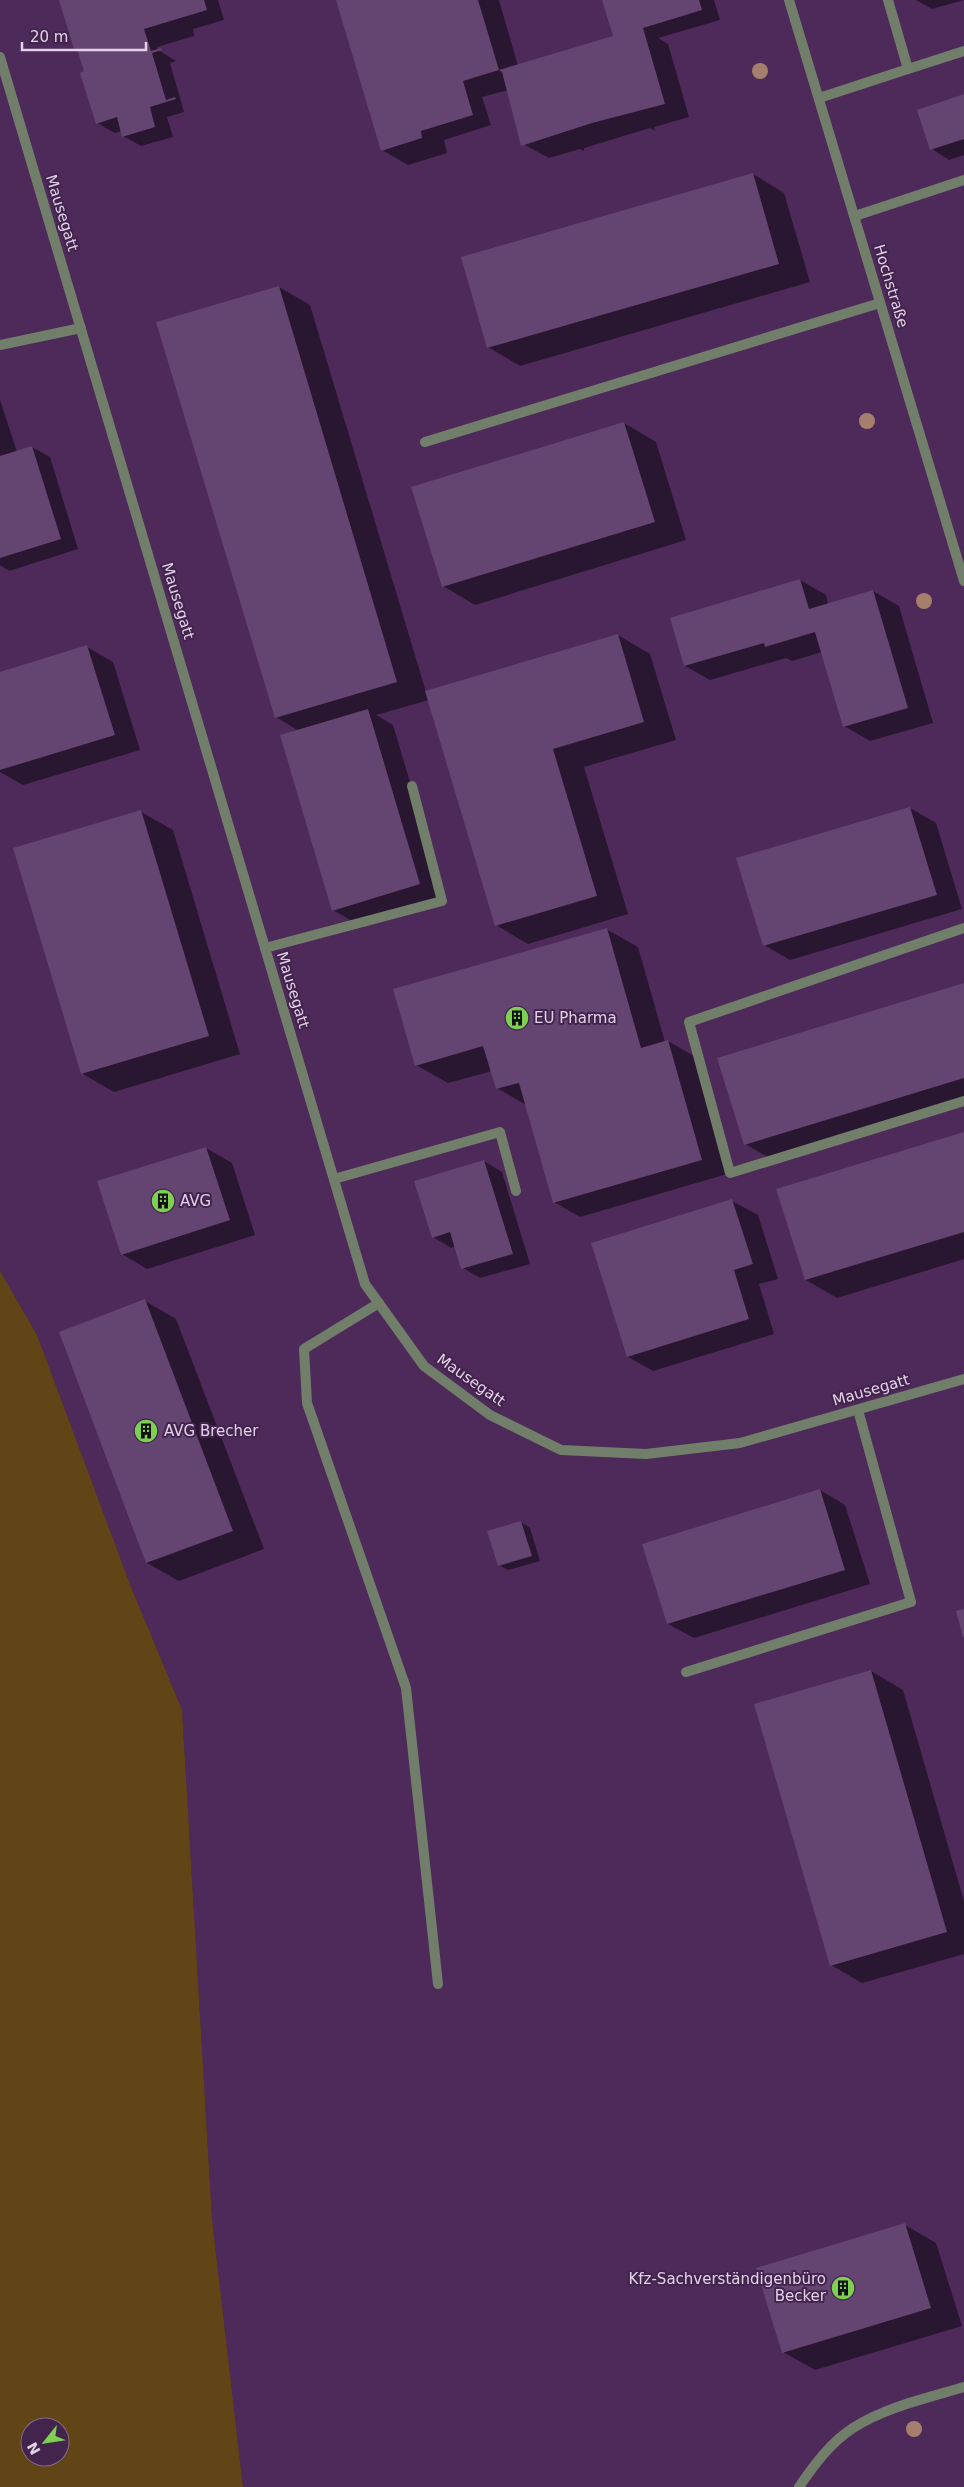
<svg xmlns="http://www.w3.org/2000/svg" width="964" height="2487" font-family="'DejaVu Sans',sans-serif">
  <style>
    .built { fill: #4d2a5a }
    .green { fill: #614516; fill-rule: evenodd }
    .shadow { fill: #0007 }
    .building { fill: #644470 }
    .lines { fill: none; stroke-linecap: round; stroke-linejoin: round }
    .lane { stroke: #717f6a; stroke-width: 10 }
    .street { stroke: #717f6a; stroke-width: 10 }
    .tree { fill: #a67f6c }
    .labels { text-anchor: middle; dominant-baseline: central; stroke-width: 4; stroke-linejoin: round; paint-order: stroke }
    .street-label { font-size: 15px; fill: #e3d1ea; stroke: #42244d }
    .poi-label { font-size: 15px; fill: #e3d1ea; stroke: #42244d; text-anchor: start }
  </style>
  <rect width="100%" height="100%" fill="#42244d"/>
  <path class="built" d="M0 0H964V2487H243L212 2219 182 1710 131 1587 37 1335 0 1271Z"/>
  <path class="green" d="M0 1271 37 1335 131 1587 182 1710 212 2219 243 2487H0ZM30 2427H60V2457H30Z"/>
  <g class="shadow">
    <path d="M61 0H218L224 20 193 29 194 36 157 47 158 50 176 61 170 63 184 112 167 117 173 137 141 146 123 136 122 131 115 133 97 123 87 72 79 51 75 49Z"/>
    <path d="M337 0H499L518 66 616 37 603 0H714L720 20 658 38 668 44 689 117 654 127 655 131 650 128 584 148V151L580 149 549 158 523 144 508 90 482 97 491 125 444 140 447 153 408 165 382 150Z"/>
    <path d="M916 0H964L932 9Z"/>
    <path d="M964 96V155L949 160 932 149Z"/>
    <path d="M753 174 784 193 810 282 520 366 488 347Z"/>
    <path d="M279 287 310 305 426 692 618 635 650 654 676 740 584 767 628 914 528 944 496 925 429 700 376 715 393 725 445 899 359 925 333 910 299 731 276 717Z"/>
    <path d="M0 400 17 452 32 447 50 457 78 549 9 571 0 565Z"/>
    <path d="M624 423 656 442 686 540 475 605 443 586Z"/>
    <path d="M800 580 826 595 828 604 873 591 899 606 933 723 870 741 844 726 822 652 792 661 786 658 710 680 685 666Z"/>
    <path d="M87 647 113 662 140 750 23 785 0 772V673Z"/>
    <path d="M910 808 936 823 962 909 790 960 764 945Z"/>
    <path d="M141 812 173 830 240 1054 114 1092 83 1074 15 849Z"/>
    <path d="M606 929 638 947 665 1042 668 1041 694 1056 727 1174 580 1217 554 1202 526 1105 497 1088 492 1071 448 1083 416 1065Z"/>
    <path d="M964 985V1105L777 1162 745 1144Z"/>
    <path d="M964 1133V1259L837 1298 806 1280Z"/>
    <path d="M206 1148 232 1163 255 1235 147 1269 122 1254Z"/>
    <path d="M484 1161 502 1172 530 1264 480 1278 463 1268 456 1246 451 1248 433 1237Z"/>
    <path d="M732 1201 758 1215 778 1279 759 1284 774 1334 653 1371 628 1357Z"/>
    <path d="M145 1301 176 1319 264 1549 179 1581 147 1563 61 1332Z"/>
    <path d="M820 1490 845 1505 870 1584 694 1638 668 1624 644 1545Z"/>
    <path d="M521 1522 530 1528 540 1561 508 1570 499 1565Z"/>
    <path d="M871 1671 903 1690 964 1901V1954L862 1983 831 1965Z"/>
    <path d="M905 2225 936 2243 962 2326 815 2370 783 2352Z"/>
  </g>
  <g class="building">
    <path d="M59 0H204L207 10 144 29 151 51 161 48 162 50 152 53 166 100 175 97 176 99 150 107 155 127 122 137 117 117 96 124 80 73 84 71 77 49H74Z"/>
    <path d="M336 0H478L499 70 463 81 473 115 421 131 422 138 381 151Z"/>
    <path d="M602 0H699L702 10 643 28 665 104 592 123 521 146 502 72 499 70 613 36Z"/>
    <path d="M964 94V139L930 150 917 110Z"/>
    <path d="M753 173 779 264 487 348 461 257Z"/>
    <path d="M279 286 397 682 275 718 156 322Z"/>
    <path d="M624 422 655 522 442 587 411 487Z"/>
    <path d="M32 446 61 539 0 558V456Z"/>
    <path d="M800 579 809 609 873 590 908 708 843 727 815 632 765 647 764 643 684 666 670 618Z"/>
    <path d="M618 634 644 722 553 749 597 896 495 926 425 691Z"/>
    <path d="M87 645 115 735 0 770V672Z"/>
    <path d="M368 709 420 884 332 911 280 735Z"/>
    <path d="M910 807 937 895 763 946 736 858Z"/>
    <path d="M141 810 209 1036 81 1074 13 848Z"/>
    <path d="M607 928 641 1048 668 1040 702 1160 553 1203 519 1083 496 1089 483 1046 415 1066 393 989Z"/>
    <path d="M964 983V1078L744 1145 717 1058Z"/>
    <path d="M964 1132V1232L805 1280 776 1189Z"/>
    <path d="M206 1147 230 1220 121 1255 97 1181Z"/>
    <path d="M484 1160 513 1254 461 1269 450 1232 432 1238 414 1181Z"/>
    <path d="M732 1199 753 1264 734 1270 749 1319 627 1357 591 1243Z"/>
    <path d="M145 1299 233 1531 146 1563 59 1332Z"/>
    <path d="M820 1489 845 1570 667 1624 642 1544Z"/>
    <path d="M521 1521 532 1556 498 1566 487 1531Z"/>
    <path d="M964 1609V1637H963L956 1611Z"/>
    <path d="M871 1670 947 1932 830 1966 754 1704Z"/>
    <path d="M905 2223 931 2308 782 2353 756 2268Z"/>
  </g>
  <g class="lines">
    <g class="lane">
      <path d="M888 0 908 69 964 51"/>
      <path d="M819 98 908 69"/>
      <path d="M855 216 964 180"/>
      <path d="M0 345 81 328"/>
      <path d="M425 442 880 303"/>
      <path d="M964 928 689 1022 730 1173 964 1101"/>
      <path d="M265 948 442 901 412 786"/>
      <path d="M334 1179 500 1132 516 1191"/>
      <path d="M379 1303 304 1349 307 1403 406 1688 438 1984"/>
      <path d="M686 1672 911 1602 858 1410"/>
    </g>
    <g class="street">
      <path d="M789 0 964 581"/>
      <path d="M0 57 365 1284 424 1366 490 1415 561 1450 646 1454 740 1443 964 1379"/>
      <path d="M799 2487C814 2465 831 2442 853 2428 886 2407 927 2398 964 2387"/>
    </g>
  </g>
  <g class="tree">
    <circle cx="760" cy="71" r="8"/>
    <circle cx="867" cy="421" r="8"/>
    <circle cx="924" cy="601" r="8"/>
    <circle cx="914" cy="2429" r="8"/>
  </g>
  <defs>
    <g id="building-disc" transform="scale(1.25)"><circle r="9.5" fill="#7ed053" stroke="#42244d"/><path d="M-4-6H4V6H1V3H-1V6H-4ZM-2.5-4.3h1.7v1.8h-1.7ZM.8-4.3h1.7v1.8H.8ZM-2.5-1h1.7V.8h-1.7ZM.8-1h1.7V.8H.8Z" fill="#111"/></g>
  </defs>
  <g fill-rule="evenodd">
    <use href="#building-disc" x="517" y="1018"/>
    <use href="#building-disc" x="163" y="1201"/>
    <use href="#building-disc" x="146" y="1431"/>
    <use href="#building-disc" x="843" y="2288"/>
  </g>
  <g class="labels">
    <g class="street-label">
      <text transform="translate(62 213) rotate(73)">Mausegatt</text>
      <text transform="translate(891 286) rotate(73)">Hochstraße</text>
      <text transform="translate(178 601) rotate(73)">Mausegatt</text>
      <text transform="translate(293 990) rotate(73)">Mausegatt</text>
      <text transform="translate(471 1380) rotate(35)">Mausegatt</text>
      <text transform="translate(871 1390) rotate(-16)">Mausegatt</text>
    </g>
    <g class="poi-label">
      <text x="534" y="1018">EU Pharma</text>
      <text x="180" y="1201">AVG</text>
      <text x="164" y="1431">AVG Brecher</text>
      <text x="826" y="2279" text-anchor="end">Kfz-Sachverständigenbüro<tspan x="826" dy="17">Becker</tspan></text>
    </g>
  </g>
  <g transform="translate(45 2442) rotate(240)"><circle r="24" fill="#42244d" stroke="#82698c"/>
  <path d="M0-4L9 19L0 12L-9 19Z" fill="#7ed053"/>
  <text y="-8" font-size="14" font-weight="bold" text-anchor="middle" fill="#e3d1ea">N</text>
  </g>
  <path d="M22 42v8h124v-8" fill="none" stroke="#e3d1ea" stroke-width="2.5"/>
  <text x="30" y="42" font-size="15" fill="#e3d1ea" stroke="#42244d" stroke-width="4" paint-order="stroke">20 m</text>
</svg>
